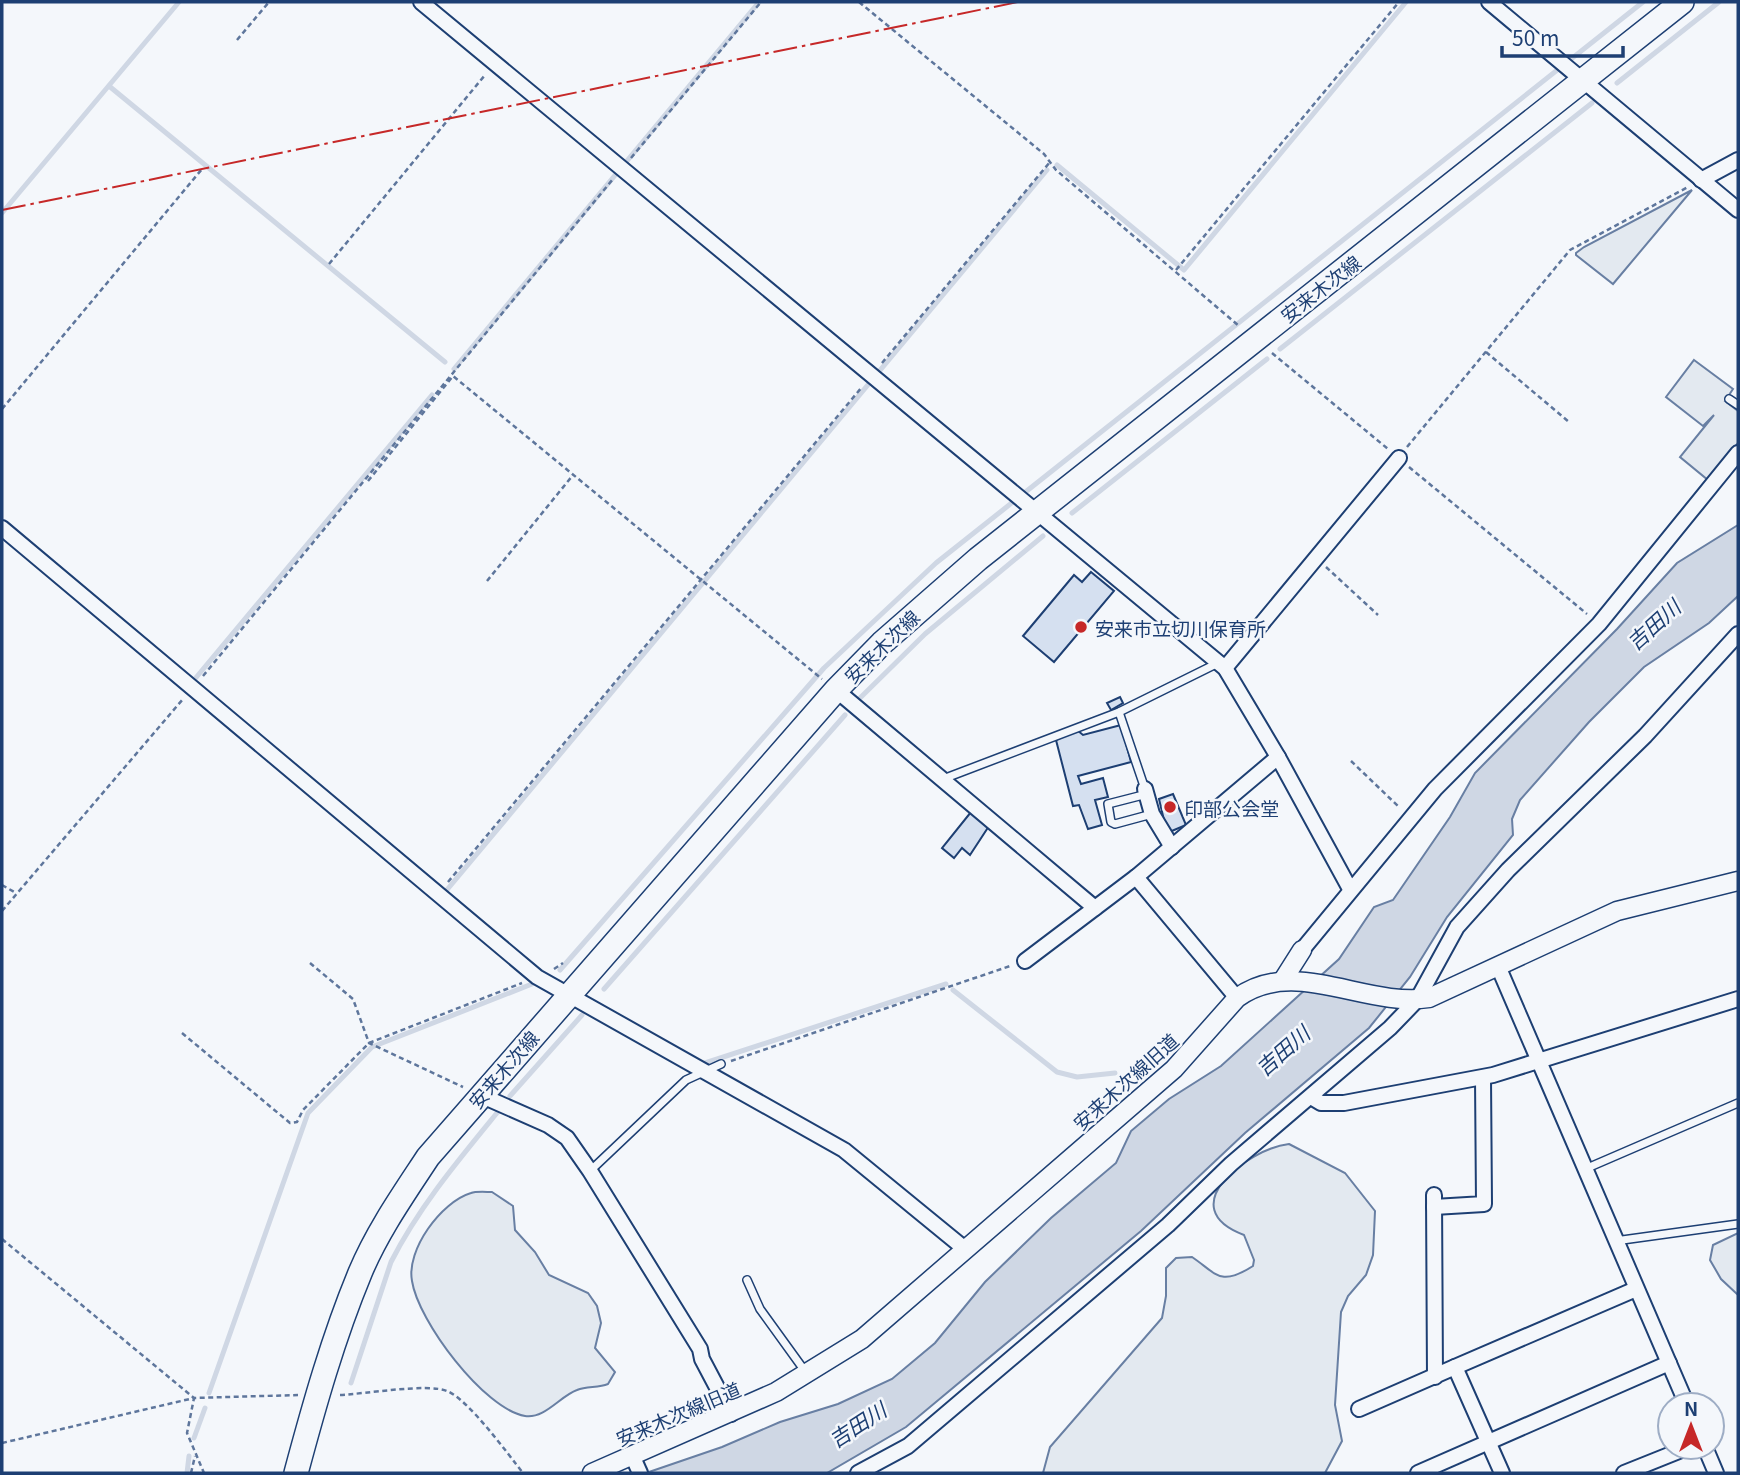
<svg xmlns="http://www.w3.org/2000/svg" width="1740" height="1475" font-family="Georgia,'Noto Sans JP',serif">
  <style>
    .green { fill: #e3e9f0; stroke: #687fa3; stroke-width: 2 }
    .water { fill: #cfd7e4; stroke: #687fa3; stroke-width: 2 }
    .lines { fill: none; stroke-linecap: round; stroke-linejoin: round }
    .stream { stroke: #cfd7e4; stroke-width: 5 }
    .building { fill: #d5e0f0; stroke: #1d3f73; stroke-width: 2 }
    .service-casing { stroke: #1d3f73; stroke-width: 10 }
    .minor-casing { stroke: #1d3f73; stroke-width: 18 }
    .tertiary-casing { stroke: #1d3f73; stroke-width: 21 }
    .primary-casing { stroke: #1d3f73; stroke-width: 26 }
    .path { stroke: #5e769c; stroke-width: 2.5; stroke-dasharray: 5 3.5; stroke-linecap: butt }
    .service { stroke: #f4f7fb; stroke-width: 7 }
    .minor { stroke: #f4f7fb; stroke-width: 14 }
    .tertiary { stroke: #f4f7fb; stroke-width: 18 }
    .primary { stroke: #f4f7fb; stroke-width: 23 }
    .power { stroke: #c62828; stroke-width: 2; stroke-dasharray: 24 5 3.5 5; stroke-linecap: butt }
    .poi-dot { fill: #c62828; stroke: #f4f7fb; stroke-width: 2.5 }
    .labels { text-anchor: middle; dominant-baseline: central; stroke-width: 5; stroke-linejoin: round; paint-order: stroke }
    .street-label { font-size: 19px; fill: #1d3f73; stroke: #f4f7fb }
    .poi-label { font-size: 19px; fill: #1d3f73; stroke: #f4f7fb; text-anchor: start }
    .water-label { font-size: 21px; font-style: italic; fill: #1d3f73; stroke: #f4f7fb }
  </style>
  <rect width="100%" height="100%" fill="#f4f7fb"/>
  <g class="green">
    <path d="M1692 190 1613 284 1576 255V253L1584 247Z"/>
    <path d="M1694 360 1733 389 1725 401 1738 411V443L1708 480 1680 457 1714 415 1703 426 1666 397Z"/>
    <path d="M1289 1144 1345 1173 1375 1211 1373 1255 1366 1275 1348 1296 1341 1312 1335 1405 1342 1441 1325 1473H1043L1050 1447 1162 1318 1166 1296V1268L1176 1258 1192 1257C1217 1274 1220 1287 1253 1266L1254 1260 1244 1235C1171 1208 1247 1149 1289 1144Z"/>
    <path d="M492 1192 513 1206 515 1230 535 1252 549 1275 588 1293 597 1306 601 1323 595 1348 615 1372 608 1384C598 1388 587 1386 577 1390 560 1396 545 1419 525 1416 484 1409 418 1321 412 1281 406 1250 441 1202 471 1193 476 1191 486 1192 492 1192Z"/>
    <path d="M1738 1233V1295L1721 1279 1710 1260 1713 1245Z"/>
  </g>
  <path class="water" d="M1738 525V596L1709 623 1644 667 1589 722 1520 800 1512 819 1513 835 1447 917 1410 977 1369 1028 1245 1133 1141 1231 906 1427 827 1473H646L722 1447 780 1422 838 1404 892 1379 935 1343 985 1282 1051 1218 1116 1163 1131 1131 1169 1099 1221 1066 1339 959 1374 907 1393 900 1450 817 1475 773 1617 629 1677 563Z"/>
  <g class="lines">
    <g class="stream">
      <path d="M1617 83 1719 2"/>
      <path d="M109 86 445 362"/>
      <path d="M1057 165 1184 270 1406 2"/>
      <path d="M2 213 179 2"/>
      <path d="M1280 349 1592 103"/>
      <path d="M454 369 759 2"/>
      <path d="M1072 513 1267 359"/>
      <path d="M194 680 432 395"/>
      <path d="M859 699 925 634 1043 536"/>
      <path d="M446 891 1047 170"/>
      <path d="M560 970 824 668 936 563 1643 2"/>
      <path d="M604 989 845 715"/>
      <path d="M953 990 1057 1072 1077 1077 1115 1073"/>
      <path d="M705 1063 946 984"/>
      <path d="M510 1096 582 1015"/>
      <path d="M351 1383 391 1262C420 1205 461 1157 501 1108"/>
      <path d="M209 1393 308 1113 372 1047 532 984"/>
      <path d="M194 1438 205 1408"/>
      <path d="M187 1473 189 1456"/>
    </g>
  </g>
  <g class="building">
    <path d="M1091 572 1114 591 1054 662 1023 636 1074 575 1082 582Z"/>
    <path d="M1120 697 1123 703 1111 710 1107 703Z"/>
    <path d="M1121 725 1131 762 1078 776 1081 784 1103 778 1108 797 1095 800 1102 825 1088 829 1079 805 1073 806 1056 740 1077 730 1083 735Z"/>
    <path d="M1173 794 1186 825 1167 833 1159 799Z"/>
    <path d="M971 812 989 826 970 855 962 848 954 858 942 848Z"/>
  </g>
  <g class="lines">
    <g class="service-casing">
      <g id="service">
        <path d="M1729 399 1738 405"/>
        <path d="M1119 712 1145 789"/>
        <path d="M943 779 1119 712 1218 663"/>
        <path d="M1147 794 1108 804 1111 822 1115 824 1152 814"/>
        <path d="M1585 1169 1738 1103"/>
        <path d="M590 1171 686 1080 721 1064"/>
        <path d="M1615 1241 1738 1224"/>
        <path d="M747 1280 760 1309 807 1374"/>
      </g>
    </g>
    <g class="minor-casing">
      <g id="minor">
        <path d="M421 2 1225 668 1278 757 1350 889"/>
        <path d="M1489 2 1738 210"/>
        <path d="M1701 180 1738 160"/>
        <path d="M2 528 537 977 844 1150 965 1249"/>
        <path d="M1225 668 1399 458"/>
        <path d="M836 690 1095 908"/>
        <path d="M1145 789 1152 814 1172 847"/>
        <path d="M1136 877 1237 998"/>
        <path d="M1302 950 1435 789 1599 624 1738 453"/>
        <path d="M1025 961 1136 877 1278 757"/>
        <path d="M1498 966 1687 1405"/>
        <path d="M480 1095 548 1125 567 1138 590 1171 700 1349 702 1359 731 1414"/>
        <path d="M1311 1097 1321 1103H1344L1493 1075 1738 999"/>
        <path d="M1434 1195 1435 1377"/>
        <path d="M1434 1207 1484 1204 1483 1078"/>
        <path d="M1359 1409 1455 1367"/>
        <path d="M1705 1447 1716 1473"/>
        <path d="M632 1455 640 1473"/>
        <path d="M858 1473 908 1446 1168 1225 1231 1164 1390 1028 1417 1000 1457 927 1508 870 1645 736 1738 634"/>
        <path d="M1418 1473 1669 1363"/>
        <path d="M1502 1473 1455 1367 1636 1289"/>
        <path d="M1624 1473 1689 1447"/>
      </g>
    </g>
    <g class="tertiary-casing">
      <g id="tertiary">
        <path d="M1283 980 1302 950"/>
        <path d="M592 1473 776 1392 862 1339 1174 1069 1237 998C1294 956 1365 1008 1429 998L1617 911 1738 881"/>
      </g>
    </g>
    <g class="primary-casing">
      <path id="primary" d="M296 1473C314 1406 333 1338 360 1273 377 1232 403 1195 428 1157L836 690 882 643 978 559 1682 2"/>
    </g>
    <g class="path">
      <path d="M859 2 1044 154 1056 170 1239 326"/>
      <path d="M237 40 269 2"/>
      <path d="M631 158 761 2"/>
      <path d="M329 264 485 75"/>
      <path d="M1176 270 1399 2"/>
      <path d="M1486 352 1569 422"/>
      <path d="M1272 353 1388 449"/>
      <path d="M882 363 1050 162"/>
      <path d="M2 409 202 169"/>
      <path d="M1407 447 1570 250 1688 187"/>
      <path d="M1409 467 1587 614"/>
      <path d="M368 481 453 376 822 679"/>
      <path d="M1326 567 1378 615"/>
      <path d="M487 581 573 475"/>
      <path d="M203 676 613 179"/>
      <path d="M1351 761 1399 807"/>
      <path d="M448 882 862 387"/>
      <path d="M2 885 16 893"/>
      <path d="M2 911 183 699"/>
      <path d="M310 963 353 999 369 1043 463 1087"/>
      <path d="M554 969 563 963"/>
      <path d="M182 1033 290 1123 297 1122 303 1110 369 1043 522 983"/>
      <path d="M731 1061 1010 966"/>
      <path d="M2 1239 194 1398 298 1395"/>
      <path d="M340 1395C364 1394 428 1383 447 1391 468 1399 508 1454 523 1473"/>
      <path d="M2 1443 194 1398 187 1433 204 1473"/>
      <path d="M191 1473 195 1456"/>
    </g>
    <use href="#service" class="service"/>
    <use href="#minor" class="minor"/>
    <use href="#tertiary" class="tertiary"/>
    <use href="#primary" class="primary"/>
    <path class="power" d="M2 210 1018 2"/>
  </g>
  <g class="poi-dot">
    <circle cx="1081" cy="627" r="7"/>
    <circle cx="1170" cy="807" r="7"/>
  </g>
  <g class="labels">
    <g class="street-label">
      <text transform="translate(1320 288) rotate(-38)">安来木次線</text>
      <text transform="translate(881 646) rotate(-44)">安来木次線</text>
      <text transform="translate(503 1069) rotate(-49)">安来木次線</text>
      <text transform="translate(1125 1081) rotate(-42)">安来木次線旧道</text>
      <text transform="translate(678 1413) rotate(-23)">安来木次線旧道</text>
    </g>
    <g class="poi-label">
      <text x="1095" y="627">安来市立切川保育所</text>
      <text x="1184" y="807">印部公会堂</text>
    </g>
    <g class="water-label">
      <text transform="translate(1653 624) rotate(-42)">吉田川</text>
      <text transform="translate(1282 1050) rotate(-41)">吉田川</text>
      <text transform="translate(857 1424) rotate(-33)">吉田川</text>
    </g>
  </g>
  <rect width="1740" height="1475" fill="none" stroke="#1d3f73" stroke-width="7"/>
  <g transform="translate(1691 1426)"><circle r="33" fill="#f4f7fb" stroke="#9eadc5" stroke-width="2"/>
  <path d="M0-5L12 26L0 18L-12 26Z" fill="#c62828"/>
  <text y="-10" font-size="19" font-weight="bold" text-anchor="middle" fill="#1d3f73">N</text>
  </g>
  <path d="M1502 46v10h121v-10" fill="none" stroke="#1d3f73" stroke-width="3.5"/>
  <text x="1512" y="46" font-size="21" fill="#1d3f73" stroke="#f4f7fb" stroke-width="5" paint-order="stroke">50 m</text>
</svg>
